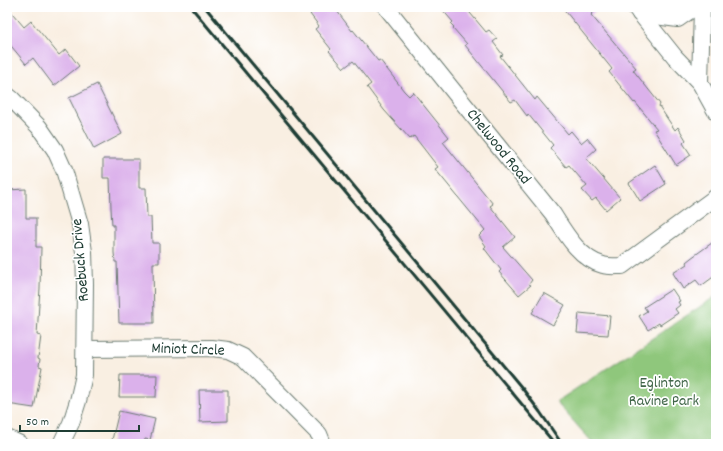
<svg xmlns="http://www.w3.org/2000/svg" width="723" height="451" font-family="Dekko,sans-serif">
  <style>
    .green { fill: #8fc77b; stroke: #578258 }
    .building { fill: #dbb1eb }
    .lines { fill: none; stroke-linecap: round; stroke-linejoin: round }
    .minor-casing { stroke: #6b7b71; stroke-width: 18 }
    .minor { stroke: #fff; stroke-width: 16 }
    .rail { stroke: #1f3d34; stroke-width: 3 }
    .labels { text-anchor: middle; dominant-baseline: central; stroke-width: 3.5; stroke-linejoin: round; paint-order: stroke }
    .street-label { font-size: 16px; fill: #1f3d34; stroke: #fff }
    .park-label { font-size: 16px; fill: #416649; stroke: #fff }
  </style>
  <rect width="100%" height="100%" fill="#fff"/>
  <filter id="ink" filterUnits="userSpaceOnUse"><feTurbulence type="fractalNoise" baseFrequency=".025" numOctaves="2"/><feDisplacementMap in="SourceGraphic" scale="8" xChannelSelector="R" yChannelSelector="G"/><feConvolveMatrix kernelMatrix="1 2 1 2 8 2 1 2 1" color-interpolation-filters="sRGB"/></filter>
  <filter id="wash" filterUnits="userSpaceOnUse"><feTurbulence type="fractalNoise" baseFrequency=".012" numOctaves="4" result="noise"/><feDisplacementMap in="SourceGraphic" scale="16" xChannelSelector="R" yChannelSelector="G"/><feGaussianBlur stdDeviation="0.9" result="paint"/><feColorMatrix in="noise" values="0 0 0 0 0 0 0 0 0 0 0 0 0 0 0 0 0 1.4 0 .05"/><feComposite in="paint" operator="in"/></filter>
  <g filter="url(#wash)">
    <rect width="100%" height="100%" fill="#f9efe2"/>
    <path class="green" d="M716 296V444H594L556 402Z"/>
    <g id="blocks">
      <g class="building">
        <path d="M7 7 24 27 31 21 59 55 66 49 79 66 54 86 33 58 26 64 7 41Z"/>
        <path d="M318 7H334L352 31 353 30 378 61 380 60 404 91 409 96 413 92 449 137 443 142 493 204 490 206 515 237 503 247 532 280 529 284 531 285 519 295 499 272 501 270 484 248 486 246 479 236 485 230 435 169 438 167 414 136 410 139 384 110 367 87 371 84 353 61 344 68 329 51 331 49 315 29 319 26 310 14Z"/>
        <path d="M440 7H465L486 32 489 30 497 39 493 42 503 55 500 56 535 100 537 97 568 134 571 131 581 143 587 138 596 149 586 158 620 198 606 210 596 198 592 201 582 190 587 186 569 165 566 167 550 148 553 145 528 114 527 116 515 100 511 102 465 45 467 44 453 28 454 27 451 24 453 22Z"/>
        <path d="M562 7H599L591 15 636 68 633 70 660 104 659 106 675 130 678 127 686 140 683 143 691 155 676 165 654 130 657 129 635 102 634 103 609 72 612 69Z"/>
        <path d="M97 84 122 134 94 149 69 98Z"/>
        <path d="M103 159H139V188H146L147 217H151L152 243H159V263H153L154 323H119L117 262H115L114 253V225H112L111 208 110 178H103Z"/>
        <path d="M655 165 666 184 640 201 629 183Z"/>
        <path d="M26 189V218H36V247H41L40 288 37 335 41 336 38 358 40 359 39 366 42 367 34 408 7 404V190Z"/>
        <path d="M716 240V275L701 286 696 280 683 289 673 273 687 264 686 262 691 258Z"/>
        <path d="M672 289 680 301 678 302 680 305 675 309 678 313 660 325 659 323 648 330 639 316 647 311 644 307Z"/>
        <path d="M544 293 565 305 553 325 532 313Z"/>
        <path d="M579 313 610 316 608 335 577 333Z"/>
        <path d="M120 375H157L156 397H119Z"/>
        <path d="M199 390H228V421L200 422Z"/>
        <path d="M119 411 155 419 150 440 145 439 144 444H111Z"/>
      </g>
    </g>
  </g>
  <g filter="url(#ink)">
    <use href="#blocks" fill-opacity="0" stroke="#6b7b71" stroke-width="1"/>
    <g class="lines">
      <g class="minor-casing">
        <g id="minor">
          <path d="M386 7 459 98 553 214C565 233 580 259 603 265 609 267 616 266 622 266L716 197"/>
          <path d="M635 7 675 57 700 83 716 112"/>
          <path d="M640 14 678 19 695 7"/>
          <path d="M700 83 702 7"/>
          <path d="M7 95 12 99 39 127 55 150 64 170 80 224 84 252 85 284 84 375 78 401 71 423 61 444"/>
          <path d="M85 349 212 348 228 350 243 357 319 434 323 444"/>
          <path d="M7 438 20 444"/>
        </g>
      </g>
      <use href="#minor" class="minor"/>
      <g class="rail">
        <path d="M191 7 555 444"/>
        <path d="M205 7 522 388 540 412 562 444"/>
      </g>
    </g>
  </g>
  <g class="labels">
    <g class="street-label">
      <text transform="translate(498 147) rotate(51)">Chelwood Road</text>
      <text transform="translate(81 260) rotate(-95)">Roebuck Drive</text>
      <text transform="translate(188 350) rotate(2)">Miniot Circle</text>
    </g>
    <g class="park-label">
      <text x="664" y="383">Eglinton<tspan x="664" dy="18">Ravine Park</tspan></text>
    </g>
  </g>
  <rect width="723" height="451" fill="none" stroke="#fff" stroke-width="24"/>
  <path d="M20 425v6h119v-6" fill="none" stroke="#1f3d34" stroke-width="2"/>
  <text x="26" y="425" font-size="12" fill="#1f3d34" stroke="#ffffff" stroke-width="3" paint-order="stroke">50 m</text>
</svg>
